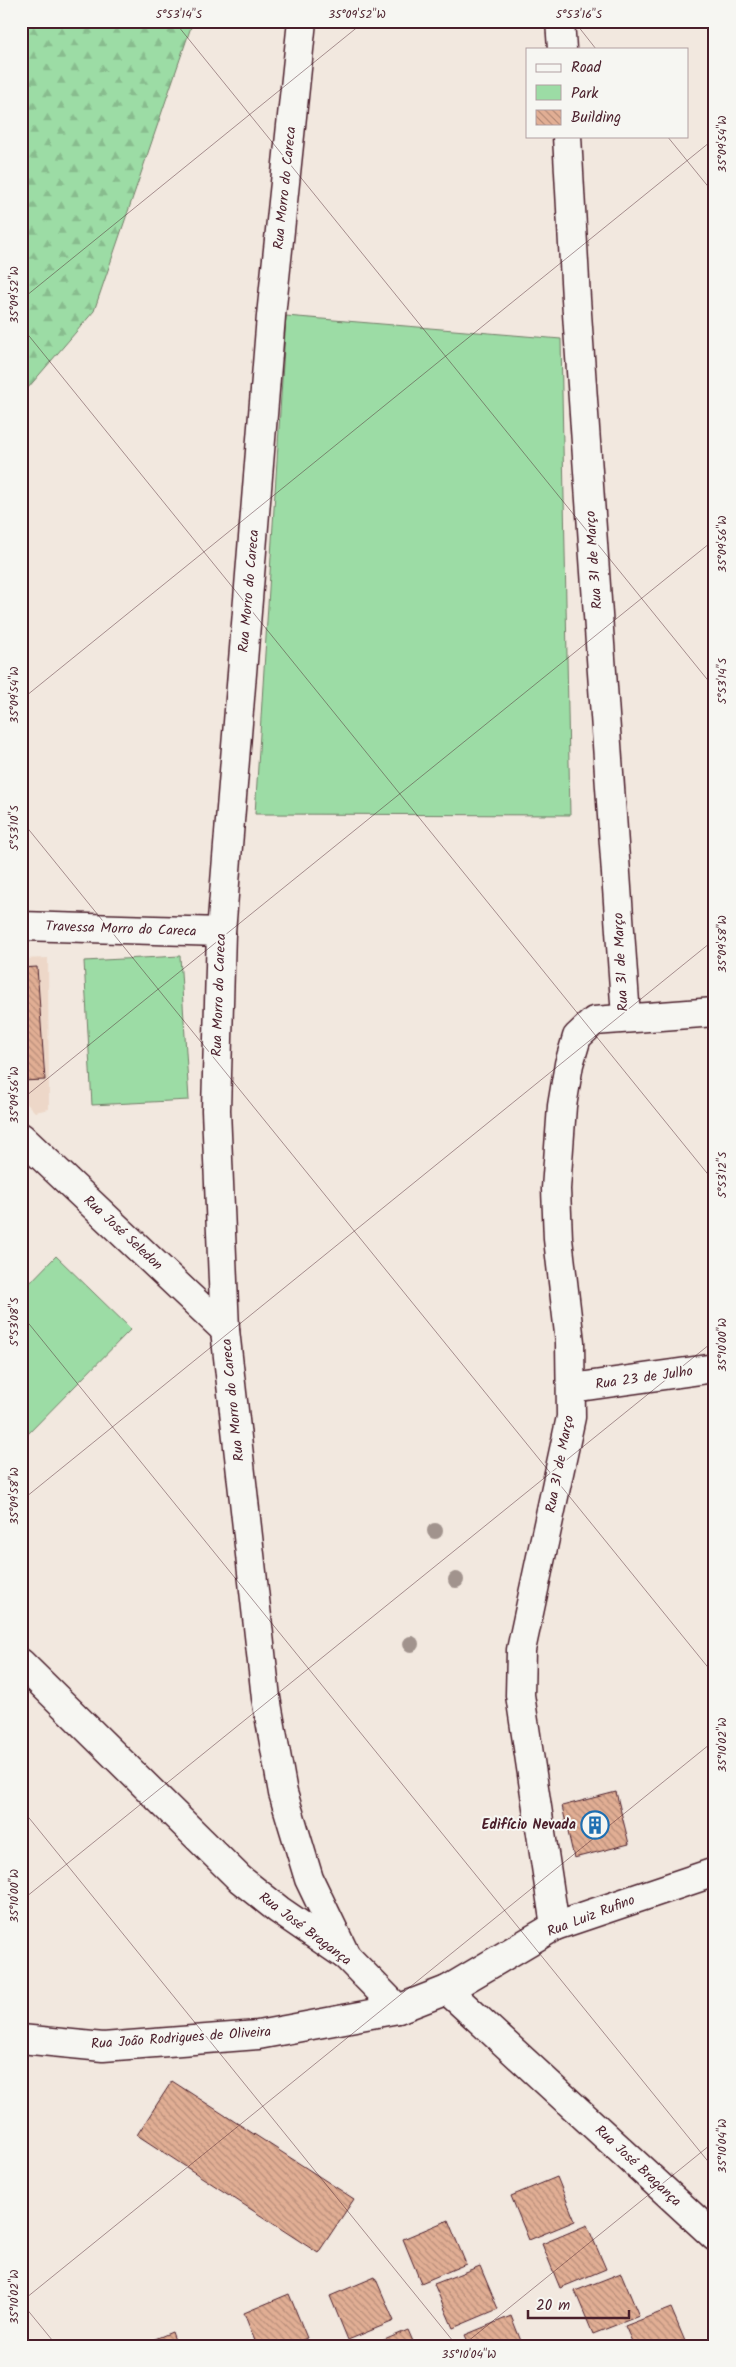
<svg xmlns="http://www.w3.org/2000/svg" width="736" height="2367" font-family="Kalam,sans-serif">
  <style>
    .built { fill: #edd7c8 }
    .green { fill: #9cdca5; stroke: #737e68 }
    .forest { fill: url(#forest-firs); stroke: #737e68 }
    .building { fill: url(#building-back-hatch); stroke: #4a1f2b }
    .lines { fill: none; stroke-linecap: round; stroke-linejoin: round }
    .street-casing { stroke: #4a1f2b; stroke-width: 31 }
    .secondary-casing { stroke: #4a1f2b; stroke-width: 31 }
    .street { stroke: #f6f6f2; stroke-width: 28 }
    .secondary { stroke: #f6f6f2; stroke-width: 28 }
    .tree { fill: #a1938d }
    .ticks { fill: none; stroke: #4a1f2b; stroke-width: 1; stroke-opacity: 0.45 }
    .labels { text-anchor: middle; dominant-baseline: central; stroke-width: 4; stroke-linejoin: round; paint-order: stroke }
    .street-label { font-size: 14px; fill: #4a1f2b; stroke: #f6f6f2 }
    .poi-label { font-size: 14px; font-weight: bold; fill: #4a1f2b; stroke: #f6f6f2; text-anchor: end }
    .neatline { fill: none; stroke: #4a1f2b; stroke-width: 2 }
    .ticks-label { font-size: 12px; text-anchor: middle; fill: #4a1f2b }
  </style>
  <defs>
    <pattern id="forest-firs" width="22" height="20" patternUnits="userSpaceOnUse" patternTransform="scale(1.25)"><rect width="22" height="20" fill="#9cdca5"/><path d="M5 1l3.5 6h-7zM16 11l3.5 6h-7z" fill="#88bc8e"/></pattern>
    <pattern id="building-back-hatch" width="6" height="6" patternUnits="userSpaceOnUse" patternTransform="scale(1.25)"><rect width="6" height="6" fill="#e1ae94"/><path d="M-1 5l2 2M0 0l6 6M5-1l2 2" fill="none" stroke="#b88d79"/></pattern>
  </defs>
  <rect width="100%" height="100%" fill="#f2e8df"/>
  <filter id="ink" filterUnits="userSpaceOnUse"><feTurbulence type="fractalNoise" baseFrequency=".02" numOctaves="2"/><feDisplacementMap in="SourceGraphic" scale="10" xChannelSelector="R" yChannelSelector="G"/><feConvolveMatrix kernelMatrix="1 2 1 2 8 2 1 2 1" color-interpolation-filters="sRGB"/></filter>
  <g filter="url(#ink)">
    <path class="built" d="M48 958 49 1109 35 1112 21 1098V959Z"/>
    <g class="green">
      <path d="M286 316 561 339 570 815 255 814Z"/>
      <path d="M180 956 189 1100 92 1105 84 961Z"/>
      <path d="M56 1256 131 1329 21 1441V1292Z"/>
    </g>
    <path class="forest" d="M21 21H193L94 311 21 396Z"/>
    <g class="building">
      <path d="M37 967 45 1080 21 1081V968Z"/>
      <path d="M616 1792 629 1844 574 1858 562 1806Z"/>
      <path d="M172 2081 354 2199 318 2253 137 2135Z"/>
      <path d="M557 2177 575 2221 529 2240 511 2196Z"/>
      <path d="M448 2220 466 2264 421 2283 403 2239Z"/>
      <path d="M587 2225 606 2269 560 2288 542 2244Z"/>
      <path d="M480 2266 498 2309 453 2328 434 2284Z"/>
      <path d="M621 2273 639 2316 593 2334 575 2291Z"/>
      <path d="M375 2277 394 2321 348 2340 330 2296Z"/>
      <path d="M289 2294 307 2338 287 2346H257L244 2313Z"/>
      <path d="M671 2308 687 2346H634L625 2326Z"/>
      <path d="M511 2316 523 2346H470L465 2335Z"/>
      <path d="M408 2330 415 2346H370Z"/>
      <path d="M172 2332 177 2346H138Z"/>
    </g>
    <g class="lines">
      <g class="street-casing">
        <g id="street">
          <path d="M560 21 562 49"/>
          <path d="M567 136 576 299 626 1017"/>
          <path d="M21 926 221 932"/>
          <path d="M21 1137 225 1330"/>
          <path d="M572 1388 715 1368"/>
          <path d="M21 1663 240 1879 279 1910 346 1956"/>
          <path d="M555 1926 520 1695 521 1650 571 1417 570 1342 558 1239 556 1189 562 1106 569 1064 577 1037 594 1021 715 1012"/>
          <path d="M447 1990 555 1926 715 1872"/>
          <path d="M21 2039 103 2047 258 2035 398 2009"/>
        </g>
      </g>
      <g class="secondary-casing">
        <path id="secondary" d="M302 21 271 316 221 932 216 1110 225 1330 266 1698 283 1793 309 1879 346 1956 398 2009 447 1990 715 2237"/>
      </g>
      <use href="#street" class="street"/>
      <use href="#secondary" class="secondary"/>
    </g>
    <g class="tree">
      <circle cx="435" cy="1531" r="8"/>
      <circle cx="456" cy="1580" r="8"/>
      <circle cx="411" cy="1644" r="8"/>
    </g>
  </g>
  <path class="ticks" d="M174 21 715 689M574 21 596 49M667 136 715 195M21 300 365 21M21 326 715 1183M21 700 715 138M21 820 715 1676M21 1100 715 539M21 1314 715 2170M21 1501 715 939M21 1808 457 2346M21 1901 715 1340M21 2302 715 1740M21 2302 57 2346M462 2346 715 2141"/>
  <defs>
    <g id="building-ring" transform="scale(1.4375)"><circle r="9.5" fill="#f6f6f2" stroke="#1f6fb2" stroke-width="1.5"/><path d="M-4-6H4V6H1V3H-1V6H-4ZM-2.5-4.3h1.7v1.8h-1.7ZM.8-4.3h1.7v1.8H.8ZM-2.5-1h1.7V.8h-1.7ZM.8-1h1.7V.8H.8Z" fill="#1f6fb2"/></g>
  </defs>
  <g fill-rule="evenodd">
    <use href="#building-ring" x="595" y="1825"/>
  </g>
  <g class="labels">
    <g class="street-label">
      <text transform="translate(285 188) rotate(-84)">Rua Morro do Careca</text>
      <text transform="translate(594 560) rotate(-94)">Rua 31 de Março</text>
      <text transform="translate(249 591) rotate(-85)">Rua Morro do Careca</text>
      <text transform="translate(121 929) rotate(2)">Travessa Morro do Careca</text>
      <text transform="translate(621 962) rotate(-93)">Rua 31 de Março</text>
      <text transform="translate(219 995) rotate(-88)">Rua Morro do Careca</text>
      <text transform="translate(123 1233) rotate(43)">Rua José Seledon</text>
      <text transform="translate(644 1378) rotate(-8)">Rua 23 de Julho</text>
      <text transform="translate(233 1400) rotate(-96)">Rua Morro do Careca</text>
      <text transform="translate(560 1464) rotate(-79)">Rua 31 de Março</text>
      <text transform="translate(591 1916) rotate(-21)">Rua Luiz Rufino</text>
      <text transform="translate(305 1929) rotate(37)">Rua José Bragança</text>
      <text transform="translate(181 2038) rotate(-4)">Rua João Rodrigues de Oliveira</text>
      <text transform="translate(638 2166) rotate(43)">Rua José Bragança</text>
    </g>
    <g class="poi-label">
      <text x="576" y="1825">Edifício Nevada</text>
    </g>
  </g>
  <rect width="736" height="2367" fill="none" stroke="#f6f6f2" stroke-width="55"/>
  <rect x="526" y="48" width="162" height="90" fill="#f6f6f2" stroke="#b1a0a2"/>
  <rect x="536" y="64" width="25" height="8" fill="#f6f6f2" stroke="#b1a0a2"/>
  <text x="571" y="72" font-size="15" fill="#4a1f2b">Road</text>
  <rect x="536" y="85" width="25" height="15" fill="#9cdca5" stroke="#b1a0a2"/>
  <text x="571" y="98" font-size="15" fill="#4a1f2b">Park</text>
  <rect x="536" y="110" width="25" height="15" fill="url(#building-back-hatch)" stroke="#b1a0a2"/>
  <text x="571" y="122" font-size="15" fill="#4a1f2b">Building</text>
  <path d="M528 2310v8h101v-8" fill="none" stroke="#4a1f2b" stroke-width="2.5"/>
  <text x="536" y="2310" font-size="15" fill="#4a1f2b" stroke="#f6f6f2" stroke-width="4" paint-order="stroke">20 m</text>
  <rect x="28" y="28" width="680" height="2312" class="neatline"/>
  <g class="ticks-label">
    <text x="179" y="18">5°53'14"S</text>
    <text x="357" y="18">35°09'52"W</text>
    <text x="579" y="18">5°53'16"S</text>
    <text transform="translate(722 144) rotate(-90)" y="4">35°09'54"W</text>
    <text transform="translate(14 295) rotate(-90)" y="4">35°09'52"W</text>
    <text transform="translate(722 544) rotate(-90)" y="4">35°09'56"W</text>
    <text transform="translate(722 681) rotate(-90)" y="4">5°53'14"S</text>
    <text transform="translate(14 695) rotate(-90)" y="4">35°09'54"W</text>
    <text transform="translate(14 828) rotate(-90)" y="4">5°53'10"S</text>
    <text transform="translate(722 944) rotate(-90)" y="4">35°09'58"W</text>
    <text transform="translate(14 1095) rotate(-90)" y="4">35°09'56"W</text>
    <text transform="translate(722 1175) rotate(-90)" y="4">5°53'12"S</text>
    <text transform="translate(14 1322) rotate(-90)" y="4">5°53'08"S</text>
    <text transform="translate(722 1345) rotate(-90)" y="4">35°10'00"W</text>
    <text transform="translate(14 1496) rotate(-90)" y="4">35°09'58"W</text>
    <text transform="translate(722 1745) rotate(-90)" y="4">35°10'02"W</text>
    <text transform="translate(14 1896) rotate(-90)" y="4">35°10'00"W</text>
    <text transform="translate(722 2146) rotate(-90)" y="4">35°10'04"W</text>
    <text transform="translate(14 2297) rotate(-90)" y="4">35°10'02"W</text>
    <text x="469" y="2358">35°10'04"W</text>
  </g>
</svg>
